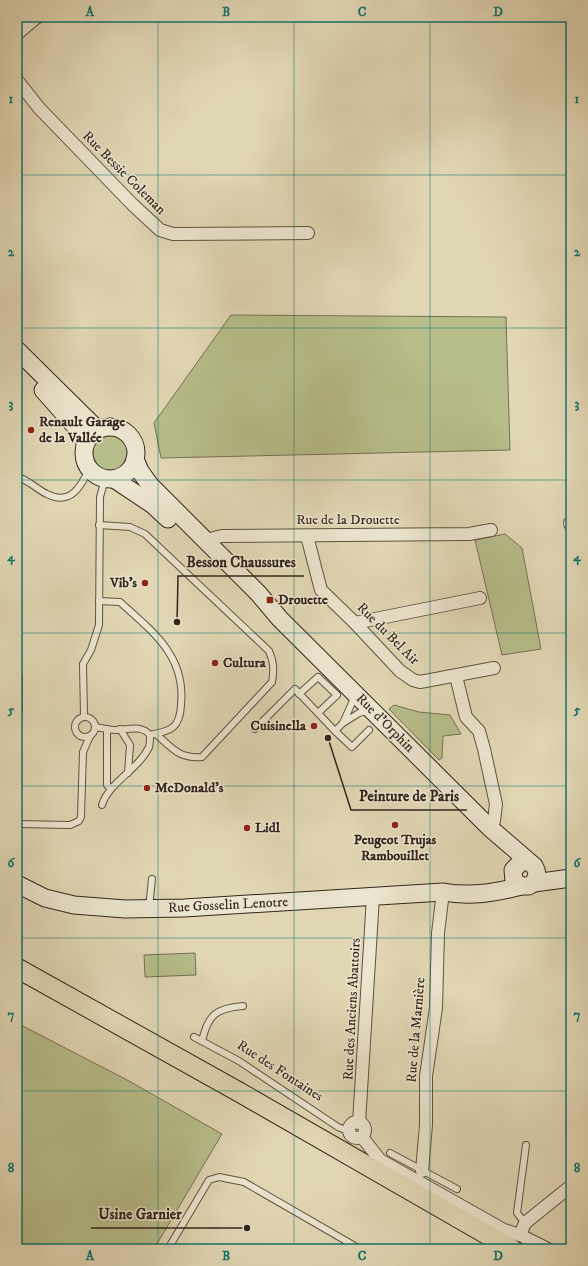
<svg xmlns="http://www.w3.org/2000/svg" width="588" height="1266" font-family="'IM FELL DW Pica',serif">
  <style>
    .green { fill: #b7bd8b; stroke: #757154 }
    .lines { fill: none; stroke-linecap: round; stroke-linejoin: round }
    .service-casing { stroke: #5f5243; stroke-width: 8 }
    .minor-casing { stroke: #5f5243; stroke-width: 14 }
    .secondary-casing { stroke: #33251d; stroke-width: 19 }
    .primary-casing { stroke: #33251d; stroke-width: 21 }
    .service { stroke: #ece5cf; stroke-width: 6 }
    .minor { stroke: #ece5cf; stroke-width: 12 }
    .secondary { stroke: #ece5cf; stroke-width: 17 }
    .primary { stroke: #e2d7b5; stroke-width: 19 }
    .grid { fill: none; stroke: #0f766e; stroke-width: 1; stroke-opacity: 0.55 }
    .poi-dot { fill: #8f2418; stroke: #ece5cf; stroke-width: 1.5 }
    .labels { text-anchor: middle; dominant-baseline: central; stroke-width: 3; stroke-linejoin: round; paint-order: stroke }
    .street-label { font-size: 14px; fill: #33251d; stroke: #ece5cf }
    .poi-label { font-size: 14px; font-weight: bold; fill: #33251d; stroke: #ece5cf; text-anchor: start }
    .leader { fill: none; stroke: #33251d; stroke-width: 1.5 }
    .callout-dot { fill: #33251d; stroke: #ece5cf; stroke-width: 1.5 }
    .callout-label { font-size: 15px; text-anchor: middle; font-weight: bold; fill: #33251d; stroke: #ece5cf; stroke-width: 3; stroke-linejoin: round; paint-order: stroke }
    .neatline { fill: none; stroke: #0f766e; stroke-width: 1.5 }
    .grid-label { font-size: 13px; text-anchor: middle; font-weight: bold; fill: #0f766e }
  </style>
  <rect width="100%" height="100%" fill="#e2d7b5"/>
  <filter id="stains"><feTurbulence type="fractalNoise" baseFrequency=".005" numOctaves="4"/><feColorMatrix values="0 0 0 0 .2 0 0 0 0 .09 0 0 0 0 .02 0 0 0 .5 -.17"/></filter>
  <radialGradient id="worn" r=".72"><stop offset=".6" stop-color="#630" stop-opacity="0"/><stop offset="1" stop-color="#630" stop-opacity=".3"/></radialGradient>
  <g class="green">
    <path d="M231 315 506 317 510 450 161 458 154 423Z"/>
    <circle cx="110" cy="452" r="19"/>
    <path d="M505 534 522 548 541 649 502 655 475 540Z"/>
    <path d="M394 705 419 712 450 715 461 734 443 736 442 758 439 760 389 709Z"/>
    <path d="M195 953 196 975 145 977 144 955Z"/>
    <path d="M17 1023 129 1081 222 1134 154 1249H17Z"/>
  </g>
  <g class="lines">
    <g class="service-casing">
      <g id="service">
        <path d="M17 477C29 480 36 489 47 494 70 506 81 487 89 469"/>
        <path d="M99 525 130 527 145 534 269 651C274 662 274 670 272 682L202 757C179 759 172 748 156 734"/>
        <path d="M99 601 120 602C153 632 186 656 181 705 180 728 171 731 150 735"/>
        <path d="M17 674 19 676V710L17 718"/>
        <path d="M299 694 318 677 337 695 318 713"/>
        <path d="M355 696 343 723 359 713 370 710"/>
        <path d="M84 717 83 664 91 650 99 625 100 497 105 479"/>
        <circle cx="85" cy="727" r="10"/>
        <path d="M96 727C102 728 108 730 115 730 127 730 141 724 150 735 150 739 150 744 149 747 139 769 109 782 102 805"/>
        <path d="M107 729V785L111 789"/>
        <path d="M120 729 130 745 128 773"/>
        <path d="M255 729 295 689 335 731 343 723"/>
        <path d="M335 731 352 747 369 730"/>
        <path d="M17 824 70 825 79 821 81 817 83 752 90 736"/>
        <path d="M149 908 152 879"/>
        <path d="M194 1037 239 1061 338 1127 348 1131"/>
        <path d="M202 1041C208 1015 216 1008 243 1006"/>
        <path d="M390 1153 457 1189"/>
        <path d="M525 1223 517 1213 526 1145"/>
        <path d="M168 1249 209 1180 219 1177 244 1182 360 1249"/>
      </g>
    </g>
    <g class="minor-casing">
      <g id="minor">
        <path d="M17 17H38"/>
        <path d="M17 34 37 17"/>
        <path d="M17 80 39 108 132 204 160 230 173 234 308 233"/>
        <path d="M570 523 571 526"/>
        <path d="M307 536 321 590 355 623 400 671 413 680 420 682 494 668"/>
        <path d="M206 540 222 536 469 534 491 530"/>
        <path d="M355 623 480 598"/>
        <path d="M456 676 466 717 479 731 484 749 496 804 494 821 490 828"/>
        <circle cx="357" cy="1130" r="8"/>
        <path d="M359 1123 373 897"/>
        <path d="M362 1137 380 1160 504 1230 520 1235 548 1249"/>
        <path d="M422 1171 426 1125V1076L436 1008 438 933 443 892"/>
        <path d="M520 1235 525 1223 571 1186"/>
      </g>
    </g>
    <g class="secondary-casing">
      <g id="secondary">
        <path d="M17 350 97 429"/>
        <path d="M43 390 82 434 85 442"/>
        <circle cx="110" cy="453" r="26"/>
        <path d="M135 459 140 471 150 485 258 593 280 619 490 828 534 866C539 874 537 881 529 886H521L514 881 513 870 521 862H529"/>
        <path d="M114 479 153 505 168 519"/>
        <path d="M534 883 571 878"/>
        <path d="M17 884 45 898 74 905 125 909 184 908 443 892C470 897 495 893 521 886"/>
      </g>
    </g>
    <g class="primary-casing">
      <path id="primary" d="M17 968 239 1092 512 1249"/>
    </g>
    <use href="#service" class="service"/>
    <use href="#minor" class="minor"/>
    <use href="#secondary" class="secondary"/>
    <use href="#primary" class="primary"/>
  </g>
  <path class="grid" d="M158 17V1249M294 17V1249M430 17V1249M17 175H571M17 328H571M17 480H571M17 633H571M17 786H571M17 938H571M17 1091H571"/>
  <g class="poi-dot">
    <circle cx="31" cy="430" r="4"/>
    <circle cx="145" cy="583" r="4"/>
    <rect x="266" y="596" width="8" height="8" rx="2"/>
    <circle cx="215" cy="663" r="4"/>
    <circle cx="314" cy="726" r="4"/>
    <circle cx="147" cy="788" r="4"/>
    <circle cx="395" cy="825" r="4"/>
    <circle cx="247" cy="828" r="4"/>
  </g>
  <g class="labels">
    <g class="street-label">
      <text transform="translate(124 173) rotate(45)">Rue Bessie Coleman</text>
      <text x="348" y="520">Rue de la Drouette</text>
      <text transform="translate(388 634) rotate(45)">Rue du Bel Air</text>
      <text transform="translate(385 723) rotate(45)">Rue d'Orphin</text>
      <text transform="translate(228 905) rotate(-3)">Rue Gosselin Lenotre</text>
      <text transform="translate(352 1009) rotate(-87)">Rue des Anciens Abattoirs</text>
      <text transform="translate(416 1030) rotate(-85)">Rue de la Marnière</text>
      <text transform="translate(280 1071) rotate(33)">Rue des Fontaines</text>
    </g>
    <g class="poi-label">
      <text x="39" y="422">Renault Garage<tspan x="39" dy="16">de la Vallée</tspan></text>
      <text x="137" y="583" text-anchor="end">Vib's</text>
      <text x="278" y="600">Drouette</text>
      <text x="223" y="663">Cultura</text>
      <text x="306" y="726" text-anchor="end">Cuisinella</text>
      <text x="155" y="788">McDonald's</text>
      <text x="255" y="828">Lidl</text>
      <text x="395" y="840" text-anchor="middle">Peugeot Trujas<tspan x="395" dy="16">Rambouillet</tspan></text>
    </g>
  </g>
  <path class="leader" d="M177 622L178 576H304M328 738L351 810H467M247 1228L190 1228H91"/>
  <g class="callout-dot">
    <circle cx="177" cy="622" r="4"/>
    <circle cx="328" cy="738" r="4"/>
    <circle cx="247" cy="1228" r="4"/>
  </g>
  <g class="callout-label">
    <text x="241" y="567">Besson Chaussures</text>
    <text x="409" y="801">Peinture de Paris</text>
    <text x="140" y="1219">Usine Garnier</text>
  </g>
  <rect width="588" height="1266" fill="none" stroke="#e2d7b5" stroke-width="44"/>
  <rect x="22" y="22" width="544" height="1222" class="neatline"/>
  <g class="grid-label">
    <text x="90" y="16">A</text>
    <text x="226" y="16">B</text>
    <text x="362" y="16">C</text>
    <text x="498" y="16">D</text>
    <text x="11" y="103">1</text>
    <text x="577" y="103">1</text>
    <text x="11" y="256">2</text>
    <text x="577" y="256">2</text>
    <text x="11" y="408">3</text>
    <text x="577" y="408">3</text>
    <text x="11" y="561">4</text>
    <text x="577" y="561">4</text>
    <text x="11" y="714">5</text>
    <text x="577" y="714">5</text>
    <text x="11" y="867">6</text>
    <text x="577" y="867">6</text>
    <text x="11" y="1019">7</text>
    <text x="577" y="1019">7</text>
    <text x="11" y="1172">8</text>
    <text x="577" y="1172">8</text>
    <text x="90" y="1260">A</text>
    <text x="226" y="1260">B</text>
    <text x="362" y="1260">C</text>
    <text x="498" y="1260">D</text>
  </g>
  <rect width="100%" height="100%" filter="url(#stains)"/>
  <rect width="100%" height="100%" fill="url(#worn)"/>
</svg>
